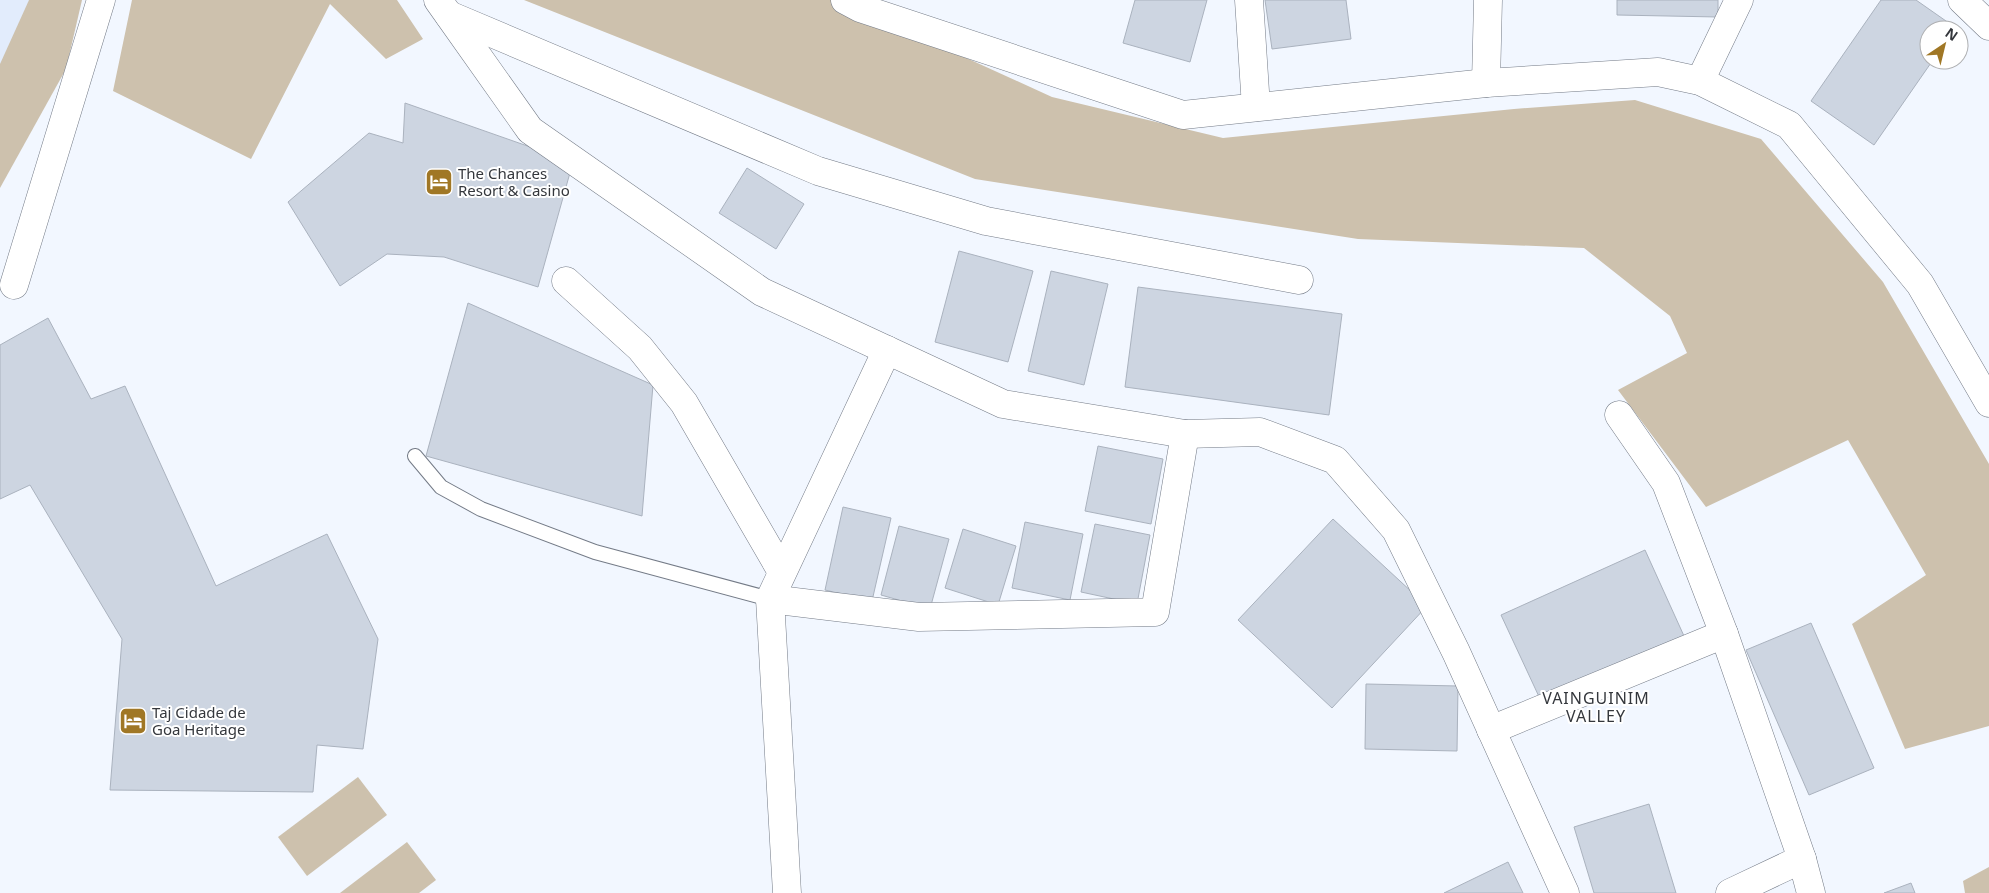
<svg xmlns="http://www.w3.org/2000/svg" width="1989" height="893" font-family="'Noto Sans',sans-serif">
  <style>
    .built { fill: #e2ecfc }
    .green { fill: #cdc1ad }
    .building { fill: #cdd5e1; stroke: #aab2be }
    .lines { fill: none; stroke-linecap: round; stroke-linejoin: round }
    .lane-casing { stroke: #747b87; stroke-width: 16 }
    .street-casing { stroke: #747b87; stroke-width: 29 }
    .lane { stroke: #fff; stroke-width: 14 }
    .street { stroke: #fff; stroke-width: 28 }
    .labels { text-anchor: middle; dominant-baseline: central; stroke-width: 4; stroke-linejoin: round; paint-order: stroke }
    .poi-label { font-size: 15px; fill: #34373c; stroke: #fff; text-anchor: start }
    .neighbourhood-label { font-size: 16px; letter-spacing: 1px; fill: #34373c; stroke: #fff }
  </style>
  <rect width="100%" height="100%" fill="#f2f7ff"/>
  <path class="built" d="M0 0H37L0 126Z"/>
  <g class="green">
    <path d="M29 0H82L66 69 0 188V64Z"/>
    <path d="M132 0H397L423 39 386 59 330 4 251 159 113 91Z"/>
    <path d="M524 0H839L1052 97 1223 138 1514 109 1635 100 1761 139 1883 282 1989 464V726L1905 749 1852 624 1926 575 1848 440 1706 507 1618 390 1687 353 1670 316 1584 248 1358 239 975 179Z"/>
    <path d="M358 777 387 815 307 876 278 837Z"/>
    <path d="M407 842 436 880 419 893H340Z"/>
    <path d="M1989 867V893H1965L1963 881Z"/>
  </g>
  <g class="building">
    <path d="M1135 0H1207L1190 62 1123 43Z"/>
    <path d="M1265 0H1346L1351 39 1272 49Z"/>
    <path d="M1617 0H1718V17L1617 15Z"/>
    <path d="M1881 0H1916L1956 28 1954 30H1929V60H1933L1874 145 1811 101Z"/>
    <path d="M405 103 573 162 538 287 444 257 387 254 340 286 288 202 369 133 403 143Z"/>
    <path d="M747 168 804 204 776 249 719 213Z"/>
    <path d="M959 251 1033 271 1008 362 935 342Z"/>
    <path d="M1051 271 1108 284 1084 385 1028 371Z"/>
    <path d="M1138 287 1342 314 1329 415 1125 387Z"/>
    <path d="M468 303 653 385 642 516 426 456Z"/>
    <path d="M48 318 91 399 125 386 216 586 327 534 378 639 363 749 317 745 313 792 110 790 122 639 30 485 0 499V345Z"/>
    <path d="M1098 446 1163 459 1151 524 1085 511Z"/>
    <path d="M843 507 891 518 872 601 825 590Z"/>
    <path d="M1333 519 1427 606 1332 708 1238 620Z"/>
    <path d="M1025 522 1083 534 1070 600 1012 588Z"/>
    <path d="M1095 524 1150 535 1137 604 1081 592Z"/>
    <path d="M899 526 949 539 930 609 881 595Z"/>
    <path d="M963 529 1016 546 998 605 945 588Z"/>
    <path d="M1645 550 1684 636 1541 701 1501 615Z"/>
    <path d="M1811 623 1874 768 1809 795 1746 650Z"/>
    <path d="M1366 684 1458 686 1457 751 1365 749Z"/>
    <path d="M1649 804 1676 893H1594L1574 827Z"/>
    <path d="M1508 862 1523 893H1444Z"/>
    <path d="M1911 883 1915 893H1884Z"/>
  </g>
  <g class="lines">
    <g class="lane-casing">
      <path id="lane" d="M415 456 441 487 481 509 595 552 770 599"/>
    </g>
    <g class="street-casing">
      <g id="street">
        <path d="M438 0 530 130 762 292 1003 404 1185 434 1260 432 1335 460 1396 530 1456 652 1565 893"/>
        <path d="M845 0 860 8 1183 115 1486 83 1658 72 1700 81 1789 125 1920 284 1989 403"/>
        <path d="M1249 0 1256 107"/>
        <path d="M1962 0 1989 26"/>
        <path d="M449 15 818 171 986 221 1299 280"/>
        <path d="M1700 81 1739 0"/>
        <path d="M1486 83 1488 0"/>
        <path d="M566 281 640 348 684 403 782 572"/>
        <path d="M14 285 101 0"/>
        <path d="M1619 415 1666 483 1724 634 1802 859 1811 893"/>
        <path d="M770 599 919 617 1155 612 1185 434"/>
        <path d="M1491 730 1724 634"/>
        <path d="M787 893 770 599 887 350"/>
        <path d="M1730 893 1802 859"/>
      </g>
    </g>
    <use href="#lane" class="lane"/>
    <use href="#street" class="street"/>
  </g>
  <defs>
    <g id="hotel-square" transform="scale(1.4375)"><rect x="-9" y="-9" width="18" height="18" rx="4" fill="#a07725" stroke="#fff"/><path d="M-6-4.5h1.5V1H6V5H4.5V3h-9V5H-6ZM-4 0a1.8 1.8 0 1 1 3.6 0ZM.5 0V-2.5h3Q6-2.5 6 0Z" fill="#fff"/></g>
  </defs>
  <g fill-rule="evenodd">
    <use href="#hotel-square" x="439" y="182"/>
    <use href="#hotel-square" x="133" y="721"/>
  </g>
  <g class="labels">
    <g class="poi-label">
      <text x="458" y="173">The Chances<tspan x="458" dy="17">Resort &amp; Casino</tspan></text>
      <text x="152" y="712">Taj Cidade de<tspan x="152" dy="17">Goa Heritage</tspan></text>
    </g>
    <g class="neighbourhood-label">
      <text x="1596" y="698">VAINGUINIM<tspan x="1596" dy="18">VALLEY</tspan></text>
    </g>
  </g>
  <g transform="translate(1944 45) rotate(35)"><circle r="24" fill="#ffffff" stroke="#aeafb1"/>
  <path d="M0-4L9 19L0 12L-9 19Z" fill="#a07725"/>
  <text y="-8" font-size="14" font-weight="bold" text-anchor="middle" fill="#34373c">N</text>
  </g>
</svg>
